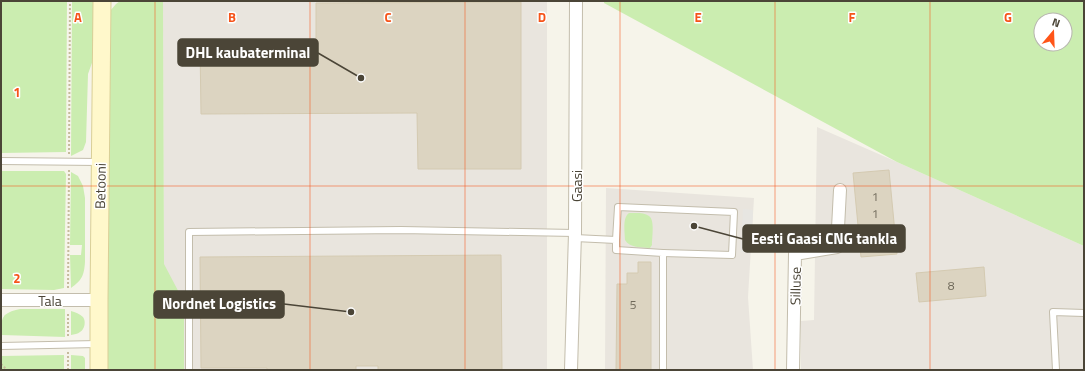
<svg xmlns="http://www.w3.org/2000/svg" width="1085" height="371" font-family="'Titillium Web',sans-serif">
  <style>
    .industrial { fill: #e9e5de }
    .green { fill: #cbedb0; fill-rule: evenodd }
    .parking { fill: #e7e6e2 }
    .building { fill: #dcd4c1; stroke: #d4cab1 }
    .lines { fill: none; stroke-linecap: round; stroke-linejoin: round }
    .lane-casing { stroke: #c3bdac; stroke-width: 8 }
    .street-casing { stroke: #c3bdac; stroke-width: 14 }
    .secondary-casing { stroke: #d9cf97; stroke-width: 19 }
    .path { stroke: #c6bb9c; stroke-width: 2; stroke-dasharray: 2 2; stroke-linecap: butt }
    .lane { stroke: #fff; stroke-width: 6 }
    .street { stroke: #fff; stroke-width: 12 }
    .secondary { stroke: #fff8cb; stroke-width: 17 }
    .grid { fill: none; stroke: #f6541a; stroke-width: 1; stroke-opacity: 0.55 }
    .labels { text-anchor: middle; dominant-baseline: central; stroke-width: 3; stroke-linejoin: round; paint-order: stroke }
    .number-label { font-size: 12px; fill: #6f695a }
    .street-label { font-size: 14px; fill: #4b4537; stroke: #fff }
    .grid-label { font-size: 13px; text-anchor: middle; font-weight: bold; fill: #f6541a; stroke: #fff; stroke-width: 3; stroke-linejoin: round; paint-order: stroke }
    .leader { fill: none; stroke: #4b4537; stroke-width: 1.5 }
    .callout-dot { fill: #4b4537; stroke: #fff; stroke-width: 1.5 }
    .callout { fill: #4b4537; stroke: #4b4537; stroke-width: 1.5 }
    .callout-label { font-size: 15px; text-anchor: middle; font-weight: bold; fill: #fff }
  </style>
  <rect width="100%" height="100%" fill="#f6f4ea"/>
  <g class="industrial">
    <path d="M163 1H547V370H164Z"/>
    <path d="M817 127 897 162 1084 246V370H801V321L814 320Z"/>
    <path d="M606 188 754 198 748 297 753 370H605Z"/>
  </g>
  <g class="green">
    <path d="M1 1H67L66 152 1 153Z"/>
    <path d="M72 1H93V60L88 74 86 142 83 150 71 156Z"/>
    <path d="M120 1H163L164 264 184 302V370H108L107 254 110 11 116 4Z"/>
    <path d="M604 1H1084V246L897 162 604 3ZM1041 20H1065V44H1041Z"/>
    <path d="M1 171H64L66 174 64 288 54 290 1 289Z"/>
    <path d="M71 172 78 176 83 186 85 198V262C84 276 82 280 71 288L70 255H81L82 245H70Z"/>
    <path d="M629 213C635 213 644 212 649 216 655 220 652 237 652 245L650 248C642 247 629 248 625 240 625 232 622 218 629 213Z"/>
    <path d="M20 309H65V337L2 335 1 334C1 317 2 313 20 309Z"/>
    <path d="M71 311C75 312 80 314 83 317 86 321 85 329 80 332 78 334 74 334 71 335Z"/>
    <path d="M64 355V370H1V356Z"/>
    <path d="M71 355 83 356 85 358V370H71Z"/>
  </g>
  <path class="parking" d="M743 209 753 210 751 253 741 252Z"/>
  <g class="building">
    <path d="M521 2V169H418L417 113 201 114 200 44 316 43V3Z"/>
    <path d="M889 170 897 254 861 257 853 173Z"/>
    <path d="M501 255 502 370H378V366H356V370H267V368H201L200 257Z"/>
    <path d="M638 262H651V370H616L617 284H627V273H638Z"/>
    <path d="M984 267 986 296 919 302 916 273Z"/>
  </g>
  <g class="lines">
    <g class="lane-casing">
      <g id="lane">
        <path d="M1 161 99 162"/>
        <path d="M575 238 616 240V250L663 253V370"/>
        <path d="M616 240 618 207 734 212 732 255 663 253"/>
        <path d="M1 346 97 344"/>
        <path d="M189 370V232L401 230 575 233"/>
        <path d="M1056 370 1053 312 1084 313"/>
      </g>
    </g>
    <g class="street-casing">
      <g id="street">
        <path d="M1 300H99"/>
        <path d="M571 370 575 233 576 1"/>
        <path d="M793 370 795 254 837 247 840 190"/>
      </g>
    </g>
    <g class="secondary-casing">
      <path id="secondary" d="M99 370V300L102 1"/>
    </g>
    <g class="path">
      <path d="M69 154 70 1"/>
      <path d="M68 288 69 170"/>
      <path d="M68 336V312"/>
      <path d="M1 364 7 370"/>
      <path d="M68 370V352"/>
    </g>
    <use href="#lane" class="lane"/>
    <use href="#street" class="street"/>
    <use href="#secondary" class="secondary"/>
  </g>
  <path class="grid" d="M155 1V370M310 1V370M465 1V370M620 1V370M775 1V370M930 1V370M1 186H1084"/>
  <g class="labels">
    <g class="number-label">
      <text x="875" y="196">1</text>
      <text x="875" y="213">1</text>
      <text x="951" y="285">8</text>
      <text x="633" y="304">5</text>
    </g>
    <g class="street-label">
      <text transform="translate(100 186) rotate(-89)">Betooni</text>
      <text transform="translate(576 186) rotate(-90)">Gaasi</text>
      <text transform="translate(795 286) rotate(-89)">Silluse</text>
      <text x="50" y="300">Tala</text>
    </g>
  </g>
  <g class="grid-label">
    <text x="78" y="22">A</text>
    <text x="232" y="22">B</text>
    <text x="388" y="22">C</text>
    <text x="542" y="22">D</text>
    <text x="698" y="22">E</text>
    <text x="852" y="22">F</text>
    <text x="1008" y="22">G</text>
    <text x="17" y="97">1</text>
    <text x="17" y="283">2</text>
  </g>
  <path class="leader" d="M361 78L318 53M694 226L743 239M351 312L284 304"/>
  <g class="callout-dot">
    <circle cx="361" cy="78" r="4"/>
    <circle cx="694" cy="226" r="4"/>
    <circle cx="351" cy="312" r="4"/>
  </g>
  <g class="callout">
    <rect x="178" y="39" width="140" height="27" rx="4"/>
    <rect x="743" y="225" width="162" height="27" rx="4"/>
    <rect x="154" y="291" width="130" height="27" rx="4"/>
  </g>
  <g class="callout-label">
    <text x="248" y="58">DHL kaubaterminal</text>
    <text x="824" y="244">Eesti Gaasi CNG tankla</text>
    <text x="219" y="309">Nordnet Logistics</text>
  </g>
  <rect width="1085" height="371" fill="none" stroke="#4b4537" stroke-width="4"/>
  <g transform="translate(1053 32) rotate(19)"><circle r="19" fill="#ffffff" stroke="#b7b5af"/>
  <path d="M0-3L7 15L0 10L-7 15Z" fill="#ff5518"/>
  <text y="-6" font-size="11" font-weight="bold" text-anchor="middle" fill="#4b4537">N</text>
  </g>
</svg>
